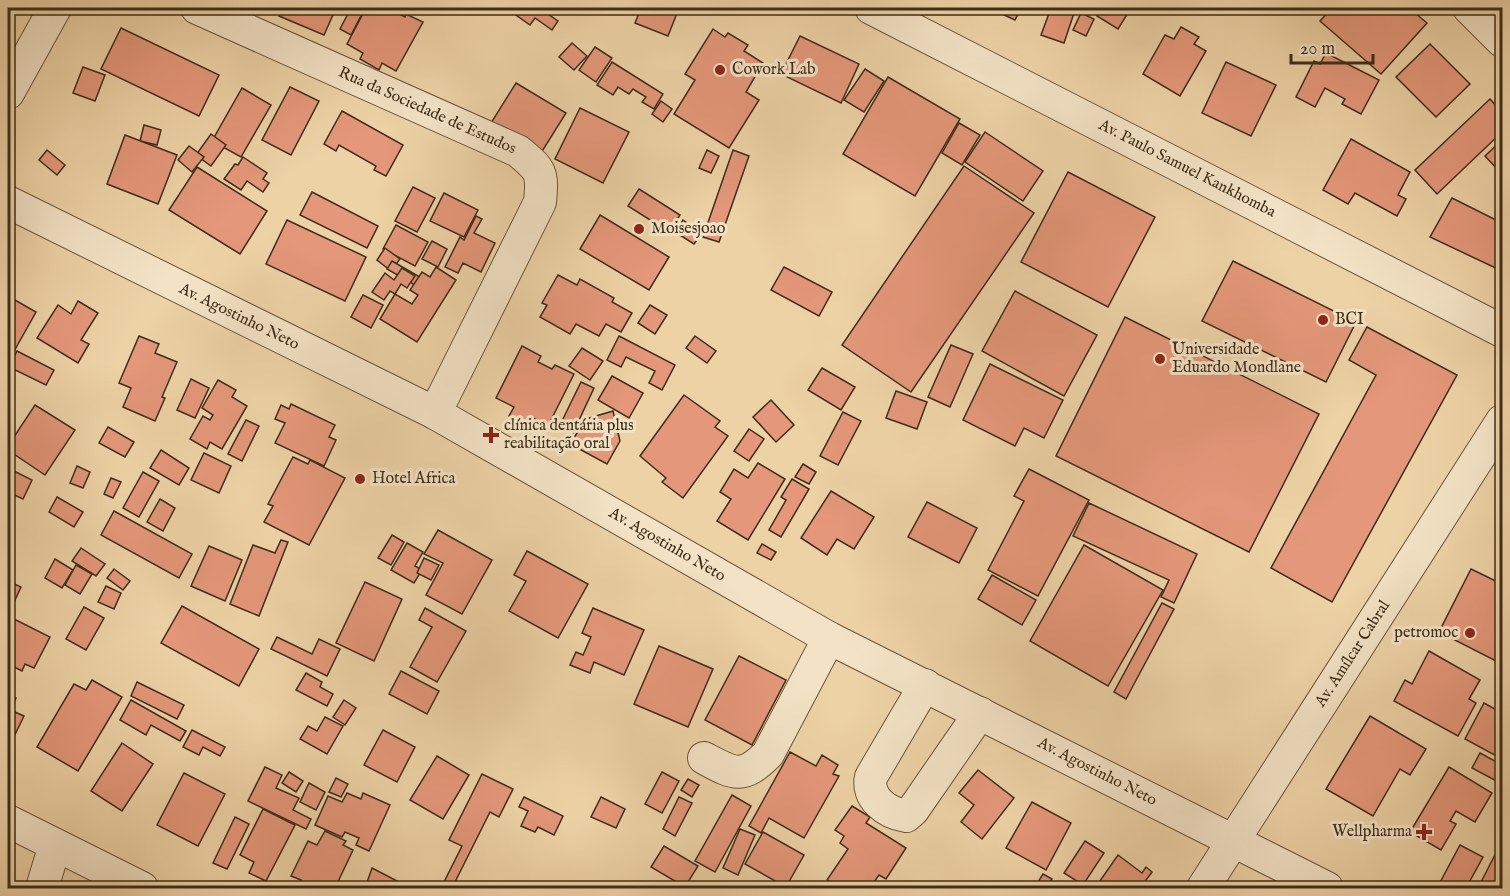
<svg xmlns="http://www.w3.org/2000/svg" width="1510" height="896" font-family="'IM FELL English',serif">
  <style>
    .building { fill: #e4977a; stroke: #3e2d18; stroke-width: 1.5 }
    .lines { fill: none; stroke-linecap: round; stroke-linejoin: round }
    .minor-casing { stroke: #6a563c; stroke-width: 34 }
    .minor { stroke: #f3e2c5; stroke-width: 32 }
    .poi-dot { fill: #8f2418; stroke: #f3e2c5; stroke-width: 2 }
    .labels { text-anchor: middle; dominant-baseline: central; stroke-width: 6; stroke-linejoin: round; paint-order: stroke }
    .poi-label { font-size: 16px; fill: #3e2d18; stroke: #f3e2c5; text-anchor: start }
    .street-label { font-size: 16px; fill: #3e2d18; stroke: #f3e2c5 }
  </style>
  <rect width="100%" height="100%" fill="#edd2a6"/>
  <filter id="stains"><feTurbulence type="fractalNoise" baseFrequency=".00333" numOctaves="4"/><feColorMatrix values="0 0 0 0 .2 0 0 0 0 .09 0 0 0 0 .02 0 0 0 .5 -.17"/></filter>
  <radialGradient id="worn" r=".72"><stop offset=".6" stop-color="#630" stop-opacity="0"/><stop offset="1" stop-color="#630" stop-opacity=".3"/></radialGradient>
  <g class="building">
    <path d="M283 8H336L324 35 279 16Z"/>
    <path d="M351 8H365L351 35 340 29Z"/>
    <path d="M366 8H388L405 17 406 14 423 22 396 71 382 63 379 70 360 59 363 53 347 44Z"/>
    <path d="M522 8H548L545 12 558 21 552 30 535 18 530 25 516 15Z"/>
    <path d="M641 8H679L668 36 635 23Z"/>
    <path d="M989 8H1021L1015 20Z"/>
    <path d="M1051 8H1067L1075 10 1064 43 1041 35Z"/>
    <path d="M1102 8H1120L1128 13 1118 29 1097 16Z"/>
    <path d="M1332 8H1409L1427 23 1381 74 1320 21Z"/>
    <path d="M1081 13 1094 19 1086 36 1073 30Z"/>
    <path d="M1181 27 1199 37 1194 44 1206 51 1180 96 1143 74 1165 35 1174 39Z"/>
    <path d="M121 28 219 75 199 116 101 69Z"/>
    <path d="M713 29 725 37 728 33 748 45 744 51 763 63 746 92 759 100 729 148 674 114 695 80 685 74Z"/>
    <path d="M800 36 859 64 841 103 781 74Z"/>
    <path d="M572 43 587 56 574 70 559 57Z"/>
    <path d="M1430 44 1470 84 1436 117 1396 77Z"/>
    <path d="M595 47 612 58 596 82 579 70Z"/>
    <path d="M1326 53 1379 80 1361 114 1342 104 1345 99 1325 88 1315 107 1296 97 1314 61 1320 64Z"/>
    <path d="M612 62 663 94 654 109 642 102 646 97 633 89 629 94 618 87 613 95 597 85Z"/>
    <path d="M1226 62 1276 85 1251 136 1202 113Z"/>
    <path d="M83 67 105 75 95 101 73 93Z"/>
    <path d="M865 69 884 81 864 112 844 100Z"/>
    <path d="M888 77 960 119 915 196 843 154Z"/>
    <path d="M516 83 566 113 541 153 491 123Z"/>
    <path d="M290 87 319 101 291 155 262 140Z"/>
    <path d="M242 88 271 105 241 157 212 141Z"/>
    <path d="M1490 99 1502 112V132L1437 194 1415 170Z"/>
    <path d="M661 101 672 109 663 122 652 114Z"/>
    <path d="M580 108 629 132 603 183 555 159Z"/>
    <path d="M342 111 403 145 386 176 374 170 376 166 339 145 336 151 324 144Z"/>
    <path d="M959 123 980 135 962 165 942 153Z"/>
    <path d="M144 125 161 130 157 145 140 141Z"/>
    <path d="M985 132 1043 171 1023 201 965 162Z"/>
    <path d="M211 134 226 145 211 166 196 155Z"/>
    <path d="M125 135 177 155 158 204 107 184Z"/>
    <path d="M1351 139 1410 172 1398 195 1406 199 1397 216 1355 193 1348 204 1323 190Z"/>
    <path d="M1502 140V174L1485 156Z"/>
    <path d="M189 146 204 157 192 172 178 160Z"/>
    <path d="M47 150 65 165 57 175 39 160Z"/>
    <path d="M707 150 719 156 711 173 699 168Z"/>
    <path d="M733 150 749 156 719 242 703 237Z"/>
    <path d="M243 157 267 173 263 179 269 183 263 192 247 181 241 190 224 179 235 164 238 165Z"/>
    <path d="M964 166 1034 213 911 392 842 345Z"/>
    <path d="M197 167 267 211 240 254 169 210Z"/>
    <path d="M1068 172 1155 217 1108 307 1021 262Z"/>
    <path d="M413 187 435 198 417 232 395 221Z"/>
    <path d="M639 189 680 215 669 232 628 206Z"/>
    <path d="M312 192 378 226 367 248 300 215Z"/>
    <path d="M444 193 478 210 464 237 430 221Z"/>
    <path d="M1452 198 1502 223V271L1430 237Z"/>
    <path d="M600 215 669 257 649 290 580 249Z"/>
    <path d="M476 216 482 219 474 233 495 243 481 272 463 263 458 273 445 267 460 237 464 240Z"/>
    <path d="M287 220 366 257 345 301 266 264Z"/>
    <path d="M683 220 702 233 694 244 675 232Z"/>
    <path d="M396 225 428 242 415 266 383 249Z"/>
    <path d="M432 241 447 249 438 267 422 259Z"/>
    <path d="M385 248 400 259 391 271 377 260Z"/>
    <path d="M392 261 425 280 420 288 387 269Z"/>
    <path d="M1233 261 1356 322 1326 382 1202 321Z"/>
    <path d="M436 267 456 280 417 342 380 319 395 294 412 304 418 295 410 290 422 272 430 277Z"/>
    <path d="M784 267 832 292 819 316 771 290Z"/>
    <path d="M402 268 415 276 407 288 401 284 395 294 390 291 384 300 372 292 385 273 394 280Z"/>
    <path d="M558 275 577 285 580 279 614 298 612 302 632 313 621 332 606 324 599 336 576 324 570 334 540 317 547 305 542 303Z"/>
    <path d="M1015 291 1097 335 1064 396 982 351Z"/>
    <path d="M363 295 383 305 371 328 351 317Z"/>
    <path d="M8 296 36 312 8 362Z"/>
    <path d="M78 301 98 313 81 340 89 344 78 363 37 338 58 305 71 314Z"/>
    <path d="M650 305 667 315 655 334 638 323Z"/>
    <path d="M1125 317 1319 414 1249 552 1056 456Z"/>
    <path d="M1367 327 1457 375 1332 602 1271 568 1376 375 1349 360Z"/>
    <path d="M139 336 159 344 155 353 177 362 162 397 165 398 155 421 123 407 131 388 119 383Z"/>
    <path d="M619 336 675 365 662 390 649 383 655 371 626 357 621 367 607 360Z"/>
    <path d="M695 336 716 351 707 363 686 348Z"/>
    <path d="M951 345 973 354 950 407 928 397Z"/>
    <path d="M522 346 541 356 538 362 552 369 555 365 574 374 548 426 533 418 528 426 509 416 514 407 496 398Z"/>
    <path d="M582 348 603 361 590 380 569 366Z"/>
    <path d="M17 351 54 370 46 385 9 367Z"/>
    <path d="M990 364 1063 400 1044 438 1024 428 1015 446 963 420Z"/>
    <path d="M822 368 855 387 841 410 808 390Z"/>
    <path d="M612 376 643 393 629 418 598 400Z"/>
    <path d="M191 379 209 388 195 418 177 410Z"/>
    <path d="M218 380 236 390 232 397 247 406 222 449 210 442 207 449 190 439 203 416 210 420 213 415 202 408Z"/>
    <path d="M581 382 594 388 573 433 559 427Z"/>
    <path d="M896 391 927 402 917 429 886 418Z"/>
    <path d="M684 395 720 421 715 427 728 436 683 498 662 482 666 478 640 456Z"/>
    <path d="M771 400 794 425 776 442 753 417Z"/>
    <path d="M291 404 335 425 329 437 336 440 324 466 275 443 285 423 275 419 281 405 289 409Z"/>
    <path d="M35 405 75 430 45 475 8 450V446Z"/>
    <path d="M613 411 620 441 607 464 570 444 586 419Z"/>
    <path d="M843 412 861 421 838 465 820 456Z"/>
    <path d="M246 420 259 426 242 461 228 454Z"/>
    <path d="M108 427 134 442 125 457 99 443Z"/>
    <path d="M749 429 764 439 749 461 734 451Z"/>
    <path d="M161 450 189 468 179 485 150 468Z"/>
    <path d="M204 453 231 466 219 493 191 480Z"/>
    <path d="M293 457 308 464 310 460 345 478 309 545 264 522 273 506 268 504Z"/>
    <path d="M758 463 785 479 748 540 717 521 731 499 720 492 734 469 748 478Z"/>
    <path d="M803 464 816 472 809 484 795 477Z"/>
    <path d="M77 466 90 472 83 488 70 483Z"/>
    <path d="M8 468 32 480 23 499 8 492Z"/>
    <path d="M1029 469 1089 500 1038 596 988 570 1024 501 1014 496Z"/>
    <path d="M143 472 159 481 139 517 123 508Z"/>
    <path d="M111 478 121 482 113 498 104 494Z"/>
    <path d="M792 479 809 489 781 537 769 530 786 500 781 497Z"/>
    <path d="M831 491 874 517 854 549 837 539 827 555 801 538Z"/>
    <path d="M57 497 83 512 74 527 49 512Z"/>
    <path d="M160 499 175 508 163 531 147 522Z"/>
    <path d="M927 502 977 528 959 563 908 537Z"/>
    <path d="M1089 503 1197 554 1174 603 1161 597 1169 580 1073 536Z"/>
    <path d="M114 511 192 554 179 578 101 535Z"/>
    <path d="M438 530 492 560 462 614 426 595 443 563 424 554Z"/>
    <path d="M392 535 404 542 391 565 378 558Z"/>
    <path d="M281 540 288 542 259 616 230 604 253 545 275 553Z"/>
    <path d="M407 543 423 552 415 566 422 570 414 583 391 570Z"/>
    <path d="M762 544 776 552 771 560 757 553Z"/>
    <path d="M1084 545 1163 590 1108 686 1030 641Z"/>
    <path d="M209 546 242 560 225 601 191 586Z"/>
    <path d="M81 548 105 564 96 576 72 561Z"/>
    <path d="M527 551 588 584 558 638 509 611 526 581 514 575Z"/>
    <path d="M424 558 439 565 431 580 417 573Z"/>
    <path d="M55 559 73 570 62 588 45 578Z"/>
    <path d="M76 565 92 574 80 594 65 585Z"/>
    <path d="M114 569 130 581 123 590 107 578Z"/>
    <path d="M1471 569 1502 584V649L1496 661 1439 632Z"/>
    <path d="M992 575 1036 600 1022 625 978 599Z"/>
    <path d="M8 581 21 587 8 615Z"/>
    <path d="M365 582 402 599 374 661 336 643Z"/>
    <path d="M106 586 121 593 114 609 98 602Z"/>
    <path d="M1162 603 1174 609 1126 699 1114 692Z"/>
    <path d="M182 606 259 649 239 686 161 643Z"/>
    <path d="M84 607 104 618 86 650 66 639Z"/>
    <path d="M425 608 466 631 437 682 410 667 432 627 419 620Z"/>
    <path d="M593 608 644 630 624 675 594 662 590 673 570 665 576 652 583 655 591 637 582 633Z"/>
    <path d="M8 616 50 637 34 668 25 664 22 671 8 664Z"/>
    <path d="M277 637 312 654 319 639 340 649 327 676 271 649Z"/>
    <path d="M659 646 713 669 688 727 634 704Z"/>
    <path d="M1429 651 1480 680 1469 699 1476 703 1458 736 1394 701 1405 680 1412 684Z"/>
    <path d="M739 656 786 680 752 745 705 720Z"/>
    <path d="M401 671 439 691 427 714 389 694Z"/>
    <path d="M306 673 322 682 320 687 333 694 327 706 296 690Z"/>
    <path d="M92 680 122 697 78 771 37 747 74 684 86 690Z"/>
    <path d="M137 682 184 705 177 719 131 696Z"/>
    <path d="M8 694 16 698 10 710 24 716 8 749Z"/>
    <path d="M131 700 186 731 180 741 151 725 146 735 120 720Z"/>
    <path d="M344 700 356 708 345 725 333 717Z"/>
    <path d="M1484 703 1502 713V759L1465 739Z"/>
    <path d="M1370 716 1426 749 1410 775 1400 769 1373 816 1326 789Z"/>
    <path d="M325 717 343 726 327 754 300 739 308 726 317 731Z"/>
    <path d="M192 730 225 747 220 756 203 747 199 755 183 747Z"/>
    <path d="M383 730 415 747 397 782 364 765Z"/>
    <path d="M122 743 153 764 122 811 91 791Z"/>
    <path d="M790 752 816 766 822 755 838 765 833 774 839 776 804 838 769 818 761 833 749 826Z"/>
    <path d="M1480 753 1502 765V784L1472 768Z"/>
    <path d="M437 756 469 775 443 819 410 800Z"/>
    <path d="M265 767 282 775 276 788 299 798 293 810 311 819 306 829 248 801Z"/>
    <path d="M1449 767 1492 793 1475 822 1456 811 1450 821 1456 824 1441 850 1410 832Z"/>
    <path d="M978 770 1014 798 982 839 961 822 974 805 959 793Z"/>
    <path d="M289 772 303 781 296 792 282 783Z"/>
    <path d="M662 772 679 781 662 813 645 804Z"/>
    <path d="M184 773 225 794 198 846 157 825Z"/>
    <path d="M482 774 513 789 499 817 490 812 452 888H441L462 846 449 840Z"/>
    <path d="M336 778 348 784 341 797 329 792Z"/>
    <path d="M688 779 699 785 692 797 681 790Z"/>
    <path d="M309 783 325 792 316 810 300 802Z"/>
    <path d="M347 793 361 799 363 793 390 805 369 851 356 845 359 838 345 832 342 837 315 825 328 796 342 802Z"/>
    <path d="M732 795 751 806 715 872 695 861Z"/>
    <path d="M524 797 563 816 554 835 538 827 535 832 521 826 528 811 519 807Z"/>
    <path d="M601 797 625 809 616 828 591 817Z"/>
    <path d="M679 797 692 803 675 836 663 829Z"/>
    <path d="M1032 802 1071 823 1046 870 1006 848Z"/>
    <path d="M852 806 870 817 866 823 906 848 886 879 879 875 872 885 879 888H852L848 886 846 888H841L827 880 848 849 840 843 844 836 835 830Z"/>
    <path d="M263 809 295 825 266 881 249 873 254 862 240 855Z"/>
    <path d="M235 817 249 824 227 869 213 863Z"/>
    <path d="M740 829 755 835 738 875 723 868Z"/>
    <path d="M325 831 346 841 343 845 353 850 335 888H297L301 880 291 876 308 841 317 845Z"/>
    <path d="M763 832 804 855 786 887 745 864Z"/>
    <path d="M1085 841 1104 853 1083 885 1064 873Z"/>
    <path d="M1502 841V888H1478Z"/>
    <path d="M1460 845 1483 857 1466 888H1437Z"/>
    <path d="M664 846 698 866 685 887 651 867Z"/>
    <path d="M1118 855 1142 873 1146 867 1152 872 1143 884 1148 888H1095Z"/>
    <path d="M372 868 403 884 401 888H365Z"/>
    <path d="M1043 874 1052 879 1046 887 1038 882Z"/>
  </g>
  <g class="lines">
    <g class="minor-casing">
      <g id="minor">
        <path d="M197 8 518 151C541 170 543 172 540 202L435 413"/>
        <path d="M871 8 1502 331"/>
        <path d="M1469 8 1502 41"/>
        <path d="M8 93 55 8"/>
        <path d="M8 202 435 413 829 638 1327 888"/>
        <path d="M925 685 871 777C866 798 887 813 906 816L913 810 980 713"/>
        <path d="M704 758C734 774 742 780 768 754L829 638"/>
        <path d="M8 821 142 888"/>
        <path d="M42 888 55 845"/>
        <path d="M1203 888 1502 421"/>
      </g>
    </g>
    <use href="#minor" class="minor"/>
  </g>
  <g class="poi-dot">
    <circle cx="720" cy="70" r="6"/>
    <circle cx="639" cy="229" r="6"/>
    <circle cx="1323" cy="320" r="6"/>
    <circle cx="1160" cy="359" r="6"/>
    <path d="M488 426h6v6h6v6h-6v6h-6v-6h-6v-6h6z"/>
    <circle cx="360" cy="479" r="6"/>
    <circle cx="1470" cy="633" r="6"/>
    <path d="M1421 823h6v6h6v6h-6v6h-6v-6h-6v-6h6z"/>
  </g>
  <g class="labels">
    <g class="poi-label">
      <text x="732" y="70">Cowork Lab</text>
      <text x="651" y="229">Moisesjoao</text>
      <text x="1335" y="320">BCI</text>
      <text x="1172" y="350">Universidade<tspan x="1172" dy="18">Eduardo Mondlane</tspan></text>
      <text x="504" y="426">clínica dentária plus<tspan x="504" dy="18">reabilitação oral</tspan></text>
      <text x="372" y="479">Hotel Africa</text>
      <text x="1458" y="633" text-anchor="end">petromoc</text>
      <text x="1412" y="832" text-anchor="end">Wellpharma</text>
    </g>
    <g class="street-label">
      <text transform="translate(427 111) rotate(24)">Rua da Sociedade de Estudos</text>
      <text transform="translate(1187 169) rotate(27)">Av. Paulo Samuel Kankhomba</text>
      <text transform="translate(239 317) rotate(26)">Av. Agostinho Neto</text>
      <text transform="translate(667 545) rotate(30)">Av. Agostinho Neto</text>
      <text transform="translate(1353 654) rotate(-57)">Av. Amílcar Cabral</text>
      <text transform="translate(1097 772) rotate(27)">Av. Agostinho Neto</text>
    </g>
  </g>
  <rect width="1510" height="896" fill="none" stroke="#edd2a6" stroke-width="30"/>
  <rect x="9" y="9" width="1492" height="878" fill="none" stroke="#3e2d18" stroke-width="3"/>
  <rect x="15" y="15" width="1480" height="866" fill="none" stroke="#3e2d18" stroke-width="1.5"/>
  <path d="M1291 54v9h82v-9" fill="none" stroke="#3e2d18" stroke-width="3"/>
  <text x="1300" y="54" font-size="18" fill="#3e2d18" stroke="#f3e2c5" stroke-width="4.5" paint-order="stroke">20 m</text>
  <rect width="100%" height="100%" filter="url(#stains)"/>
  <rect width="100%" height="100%" fill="url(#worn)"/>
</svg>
